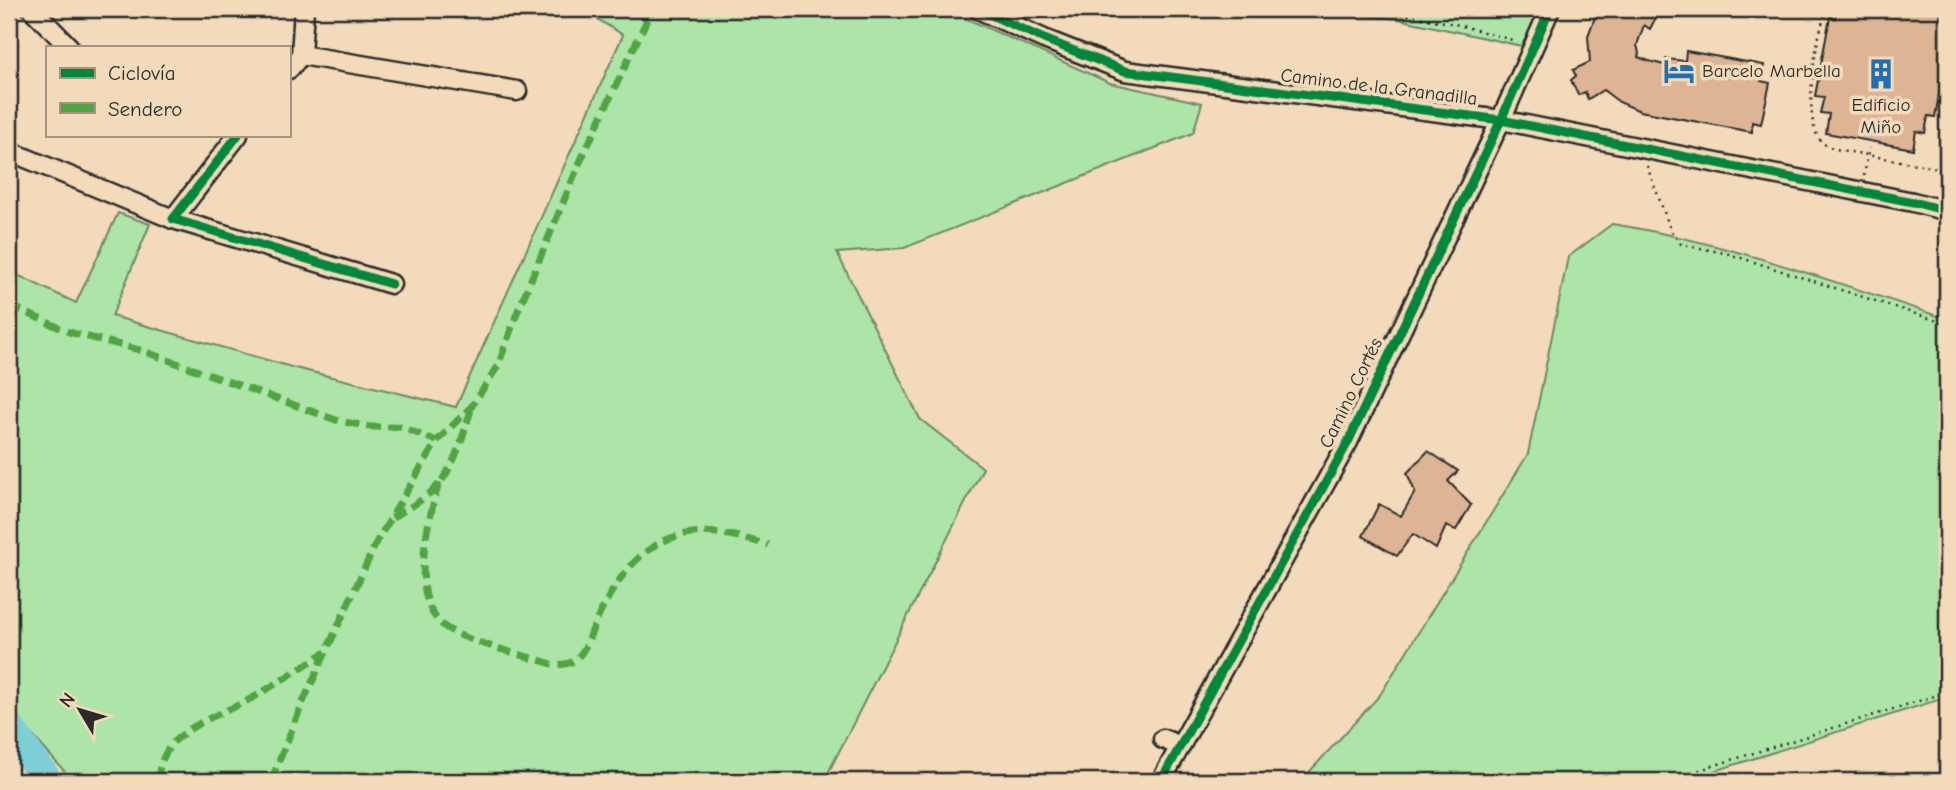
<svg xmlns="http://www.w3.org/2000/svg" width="1956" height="790" font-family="'Comic Neue',sans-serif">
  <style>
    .green { fill: #ade4a7; stroke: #6c8869; stroke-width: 2 }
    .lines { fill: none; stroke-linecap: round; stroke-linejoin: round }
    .river { stroke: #7eced8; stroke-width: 30 }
    .building { fill: #ddb494; stroke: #2b2b2b; stroke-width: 2 }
    .minor-casing { stroke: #2b2b2b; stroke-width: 23 }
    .path { stroke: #2b2b2b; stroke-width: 2.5; stroke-dasharray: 2 5; stroke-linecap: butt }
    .minor { stroke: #f2daba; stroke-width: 18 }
    .quiet { stroke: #51a443; stroke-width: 7; stroke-dasharray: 14 7; stroke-linecap: butt }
    .cycleway-casing { stroke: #f2daba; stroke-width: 13 }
    .cycleway { stroke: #00873e; stroke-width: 9 }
    .labels { text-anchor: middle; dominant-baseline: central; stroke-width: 7; stroke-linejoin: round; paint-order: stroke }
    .poi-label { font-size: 19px; fill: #2b2b2b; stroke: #f2daba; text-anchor: start }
    .street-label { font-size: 19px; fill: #2b2b2b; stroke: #f2daba }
  </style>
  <rect width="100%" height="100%" fill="#f2daba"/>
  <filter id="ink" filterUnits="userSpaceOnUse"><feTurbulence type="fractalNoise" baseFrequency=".0143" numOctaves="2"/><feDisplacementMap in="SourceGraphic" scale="14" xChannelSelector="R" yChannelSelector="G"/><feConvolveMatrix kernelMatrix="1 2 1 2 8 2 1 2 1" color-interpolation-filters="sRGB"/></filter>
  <g filter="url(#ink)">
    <g class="green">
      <path d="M581 9H945L1110 83 1202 103 1193 133 904 248 837 253 920 419 983 468 824 781H73L9 709V271L76 303 118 213 150 224 112 316 295 368 456 407 623 35Z"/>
      <path d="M1284 9H1542L1522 46 1398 19Z"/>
      <path d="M1612 224C1726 242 1837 283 1947 319V697L1683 781H1301L1380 695 1528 454 1568 257Z"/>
    </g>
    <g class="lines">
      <path class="river" d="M9 727 48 781"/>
    </g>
    <g class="building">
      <path d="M1598 9H1660L1650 29 1644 25 1637 45 1639 53 1638 57 1649 61 1664 65 1666 59 1685 61 1686 51 1764 65 1761 81 1770 83 1761 124 1752 122V132L1640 111 1619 102 1603 90 1588 99 1585 92 1578 95 1571 80 1576 76 1573 70 1590 62 1588 36Z"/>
      <path d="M1836 9H1941L1940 18 1947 20 1945 37 1947 38V52L1935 117 1928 116 1925 133 1916 131 1913 149 1826 133 1829 114 1820 113 1824 97 1815 96 1830 17 1835 18Z"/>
      <path d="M1428 451 1458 471 1448 481 1471 505 1456 530 1446 526 1436 549 1413 534 1397 556 1363 536 1379 504 1401 516 1415 492 1407 473Z"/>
    </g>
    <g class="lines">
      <g class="minor-casing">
        <g id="minor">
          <path d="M32 9 69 47"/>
          <path d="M304 9 301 55 517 91"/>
          <path d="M978 9 1044 39 1125 71 1501 120 1913 202 1947 211"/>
          <path d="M289 69 301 55"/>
          <path d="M238 135 173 219 391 284"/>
          <path d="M9 151 173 219"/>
          <path d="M1163 739 1180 746"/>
          <path d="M1161 781 1348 442 1501 120 1550 9"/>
        </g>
      </g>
      <g class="path">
        <path d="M1373 9 1455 24 1516 41"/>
        <path d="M1827 9C1816 36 1803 111 1818 137 1822 144 1828 147 1835 149L1937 168 1947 173"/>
        <path d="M1647 166 1671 231 1681 244 1729 254 1947 324"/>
        <path d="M1864 176 1869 148"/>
        <path d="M1665 781 1947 692"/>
      </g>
      <use href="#minor" class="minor"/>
      <g class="quiet">
        <path d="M9 305 69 332 143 351 339 421 370 427H401L437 441"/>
        <path d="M439 483C428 520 407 599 445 627 463 641 527 656 552 664 562 665 570 665 577 658 586 650 590 635 595 624 614 582 642 538 693 533 719 530 743 538 768 545"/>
        <path d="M392 518C403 511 415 505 425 497 453 477 461 441 471 410"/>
        <path d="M158 781C158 765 166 748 178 738 200 719 231 710 256 696 279 682 302 667 326 652"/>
        <path d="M271 781 303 702 377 541 437 441 472 406 498 366 517 313 580 162 652 9"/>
      </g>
      <g class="cycleway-casing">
        <g id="cycleway">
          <path d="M978 9 1044 39 1125 71 1501 120 1913 202 1947 211"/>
          <path d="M238 135 173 219 391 284"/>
          <path d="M1161 781 1348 442 1501 120 1550 9"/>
        </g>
      </g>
      <use href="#cycleway" class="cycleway"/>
    </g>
  </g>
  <defs>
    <g id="hotel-bare" transform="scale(2.415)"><path d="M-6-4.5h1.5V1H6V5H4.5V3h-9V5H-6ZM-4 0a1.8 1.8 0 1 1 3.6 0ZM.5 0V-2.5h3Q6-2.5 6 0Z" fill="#1f6fb2" stroke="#f2daba" stroke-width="2.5" paint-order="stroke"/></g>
    <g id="building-bare" transform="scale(2.415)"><path d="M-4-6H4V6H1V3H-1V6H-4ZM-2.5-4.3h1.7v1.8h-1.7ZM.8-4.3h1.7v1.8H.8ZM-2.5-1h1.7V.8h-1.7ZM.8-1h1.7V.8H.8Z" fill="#1f6fb2" stroke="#f2daba" stroke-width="2.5" paint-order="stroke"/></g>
  </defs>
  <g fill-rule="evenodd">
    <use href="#hotel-bare" x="1679" y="71"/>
    <use href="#building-bare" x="1881" y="74"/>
  </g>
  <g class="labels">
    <g class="poi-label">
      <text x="1702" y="71">Barcelo Marbella</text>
      <text x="1881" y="105" text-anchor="middle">Edificio<tspan x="1881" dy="22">Miño</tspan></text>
    </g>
    <g class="street-label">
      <text transform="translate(1379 87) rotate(7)">Camino de la Granadilla</text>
      <text transform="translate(1351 393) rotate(-64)">Camino Cortés</text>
    </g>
  </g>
  <rect width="1956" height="790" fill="none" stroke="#f2daba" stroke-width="35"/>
  <rect x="18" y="18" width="1921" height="755" fill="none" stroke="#2b2b2b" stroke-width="2.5" filter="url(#ink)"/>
  <rect x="46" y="46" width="245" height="91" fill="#f2daba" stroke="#a29481" stroke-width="2"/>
  <rect x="60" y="68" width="35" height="10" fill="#00873e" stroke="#a29481" stroke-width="2"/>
  <text x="108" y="80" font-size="21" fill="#2b2b2b">Ciclovía</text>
  <rect x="60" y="103" width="35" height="10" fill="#51a443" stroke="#a29481" stroke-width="2"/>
  <text x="108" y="116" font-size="21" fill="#2b2b2b">Sendero</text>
  <g transform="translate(80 710) rotate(308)" stroke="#f2daba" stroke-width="5" paint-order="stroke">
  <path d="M0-5L12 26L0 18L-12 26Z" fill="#2b2b2b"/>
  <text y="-10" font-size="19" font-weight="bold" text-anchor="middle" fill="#2b2b2b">N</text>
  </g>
</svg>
